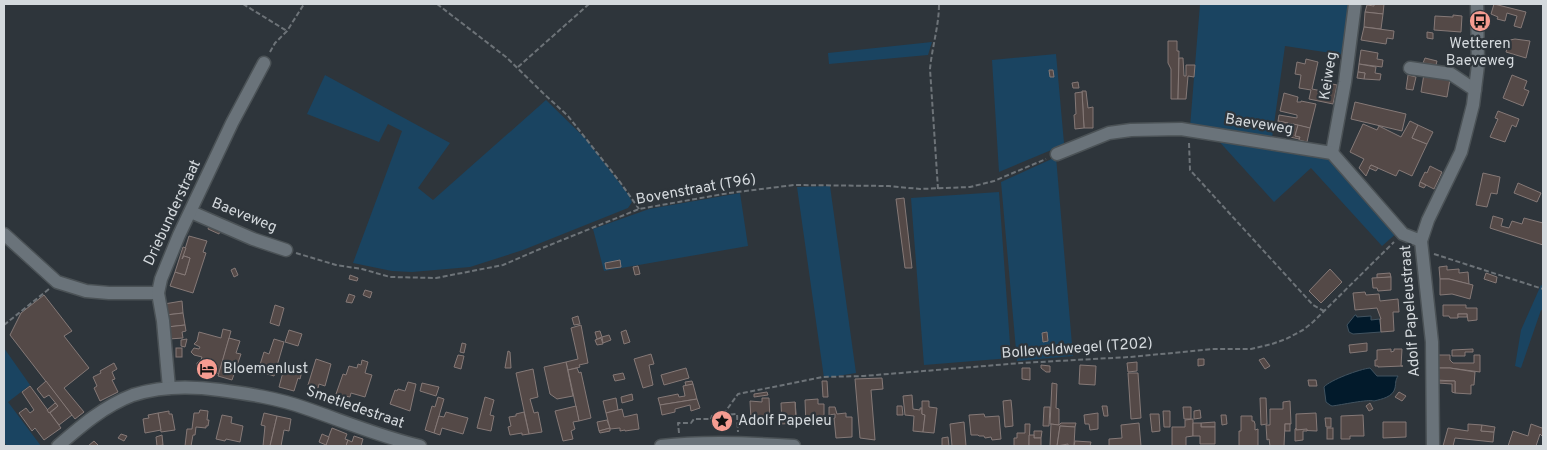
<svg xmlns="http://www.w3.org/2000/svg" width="1547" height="450" font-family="Overpass,sans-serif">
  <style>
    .green { fill: #1a4461 }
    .water { fill: #021a2b; stroke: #415360 }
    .building { fill: #544947; stroke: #857977 }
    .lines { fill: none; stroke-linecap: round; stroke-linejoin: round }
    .minor-casing { stroke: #4b5256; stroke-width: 15 }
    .path { stroke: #6d7378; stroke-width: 2; stroke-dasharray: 5 2.5; stroke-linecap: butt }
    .minor { stroke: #6a737a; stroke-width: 12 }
    .labels { text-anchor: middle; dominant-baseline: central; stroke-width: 4.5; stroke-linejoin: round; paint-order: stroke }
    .poi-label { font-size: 15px; fill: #d4d9dd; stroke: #2e353b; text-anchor: start }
    .street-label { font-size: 15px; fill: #d4d9dd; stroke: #2e353b }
  </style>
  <rect width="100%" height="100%" fill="#2e353b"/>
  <g class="green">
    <path d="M1200 4H1352L1344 55 1285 46 1272 138 1190 127Z"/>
    <path d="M932 42 928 55 829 64 828 53Z"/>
    <path d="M1056 54 1064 143 1061 146 999 172 992 60Z"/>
    <path d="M325 75 450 143 418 188 433 200 546 100 586 139 628 194 632 202 628 208 523 250 470 267 412 272 392 271 353 263 402 131 388 124 379 142 307 114Z"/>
    <path d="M1216 138 1331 159 1398 232 1382 246 1311 168 1274 202Z"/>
    <path d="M1056 157 1073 356 1017 361 1001 182Z"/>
    <path d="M830 186 856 373 824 378 797 187Z"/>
    <path d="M999 192 1011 358 924 365 911 198Z"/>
    <path d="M740 193 748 246 604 271 593 229 649 209Z"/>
    <path d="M1541 285 1543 286V311L1541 310 1521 368 1515 366 1521 330Z"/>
    <path d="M4 348 30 385 8 402 41 446H7L4 442Z"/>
  </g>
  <g class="water">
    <path d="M1355 315H1356L1357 317 1371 316V320L1380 319 1381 332 1353 334 1349 332 1347 325Z"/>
    <path d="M1370 368 1377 376H1398C1395 381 1396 383 1395 388 1393 397 1382 399 1374 401 1368 399 1341 405 1332 406L1330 405 1326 402 1324 387C1330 380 1360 369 1370 368Z"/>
  </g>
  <g class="building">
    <path d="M1374 4H1384L1383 14 1365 12 1367 5 1374 6Z"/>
    <path d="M1494 4 1526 12 1521 28 1514 26 1517 16 1507 13 1505 21 1497 19 1498 17 1491 14Z"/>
    <path d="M1365 12 1383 14 1381 29 1364 27Z"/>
    <path d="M1453 15 1462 16 1461 32 1434 30 1435 16 1453 17Z"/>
    <path d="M1364 27 1394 31 1393 39 1387 38 1386 44 1361 40Z"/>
    <path d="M1427 32 1433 33V39L1427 38Z"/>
    <path d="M1515 39 1530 41 1526 58 1506 52 1508 45 1500 42Z"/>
    <path d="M1168 41H1177V51H1179L1178 99H1171V69L1168 63Z"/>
    <path d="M1361 50 1378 53 1377 59 1383 60 1382 67 1359 64Z"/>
    <path d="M1179 58H1183L1184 76H1186V65H1195L1194 77 1188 76 1186 99H1178Z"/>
    <path d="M1425 58 1437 61 1436 65 1423 63Z"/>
    <path d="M1306 59 1318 62 1312 89 1322 91 1324 82 1337 85 1333 104 1309 99 1311 90 1299 88 1301 75 1295 74 1297 62 1305 64Z"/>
    <path d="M1359 64 1376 67 1375 73 1381 74 1380 80 1364 79 1365 73 1358 72Z"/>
    <path d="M1049 70H1053L1054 77H1050Z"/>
    <path d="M1358 72 1365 73 1364 79 1357 78Z"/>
    <path d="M1424 74 1450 79 1447 97 1421 92Z"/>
    <path d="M1408 75 1416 77 1413 90 1406 89Z"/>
    <path d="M1512 75 1527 81 1524 89 1529 91 1523 106 1503 98Z"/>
    <path d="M1078 82 1079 88H1073L1072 83Z"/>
    <path d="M1082 91H1086L1088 108 1093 107V128H1084Z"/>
    <path d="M1082 92 1084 128 1075 129 1074 115 1076 114 1075 93Z"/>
    <path d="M1284 93 1298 97 1297 102H1301V101L1316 104 1310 128 1278 121 1279 115 1297 118V115L1280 111Z"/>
    <path d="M1355 102 1406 114 1402 131 1351 119Z"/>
    <path d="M1498 111 1519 119 1516 127 1512 125 1505 142 1490 137 1498 119 1495 118Z"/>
    <path d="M1278 121 1288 123 1287 128 1276 125Z"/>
    <path d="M1410 121 1418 125 1412 138 1427 144 1412 176 1399 170 1396 176 1371 165 1366 176 1359 168 1364 159 1350 152 1363 124 1377 130 1379 126 1401 137Z"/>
    <path d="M1293 124 1298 125 1295 136 1300 137 1299 139 1290 137Z"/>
    <path d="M1298 125 1310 128 1307 142 1299 140 1300 137 1295 136Z"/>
    <path d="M1418 125 1433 132 1427 144 1412 138Z"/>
    <path d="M1371 165 1378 168 1376 171 1369 168Z"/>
    <path d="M1430 166 1442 172 1434 189 1420 182 1425 172 1427 173Z"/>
    <path d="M1483 173 1500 177 1497 194 1491 193 1487 207 1476 205Z"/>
    <path d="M1420 182 1426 185 1424 188 1419 186Z"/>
    <path d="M1518 183 1541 193 1537 202 1514 193Z"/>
    <path d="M904 198 912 268H905L896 199Z"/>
    <path d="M1493 216 1503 219 1501 226 1509 228 1512 221 1522 224 1524 218 1543 223V245L1490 228Z"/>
    <path d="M209 226 220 230 219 234 208 229Z"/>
    <path d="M189 236 207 241 203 252 206 253 193 293 170 286 175 272 185 275 190 258 184 256 182 259Z"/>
    <path d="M183 247 186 248 182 259 184 256 190 258 185 275 175 272Z"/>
    <path d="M620 260 621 267 606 269 605 263Z"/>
    <path d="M638 266 640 274 635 275 633 267Z"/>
    <path d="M1447 266V270L1459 269V273L1468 272 1469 284 1449 279H1440L1439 267Z"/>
    <path d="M235 268 238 275 234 277 231 270Z"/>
    <path d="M1330 269 1342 282 1321 303 1309 291Z"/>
    <path d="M1390 273 1391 277 1377 278V274Z"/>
    <path d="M1486 273 1497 277 1496 283 1484 279Z"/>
    <path d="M350 275 358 278 357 281 349 279Z"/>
    <path d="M1391 277V290L1378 291 1377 288H1373L1372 278Z"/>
    <path d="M1440 279H1449L1473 285 1470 299 1452 294 1440 295Z"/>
    <path d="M365 290 372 292 370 298 363 295Z"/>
    <path d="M1365 292 1366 295 1379 294 1380 301 1398 299 1399 312H1393L1394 331 1381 332 1380 319H1381L1377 308 1355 310 1353 293Z"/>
    <path d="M349 294 355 296 352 303 346 302Z"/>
    <path d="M44 295 72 331 64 336 89 368 64 388 84 412 75 419 10 335 21 313Z"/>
    <path d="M182 301 183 313 166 315 164 304Z"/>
    <path d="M275 305 284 308 279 326 270 323Z"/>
    <path d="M1443 305H1466V308H1477V320L1468 321 1467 314H1458V318H1450L1449 316H1443Z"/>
    <path d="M183 313 185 325 168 327 166 315Z"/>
    <rect x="1458" y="314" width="9" height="3"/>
    <path d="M578 316 580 324 574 325 572 318Z"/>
    <path d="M185 325 186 331 182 332 183 338 169 339 167 327Z"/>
    <path d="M581 325 588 363 579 365 580 367 568 370 566 362 578 359 571 328Z"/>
    <path d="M223 329 231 331 219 374 217 373 215 375H213V372L210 371 209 373 198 370 197 363 201 360 202 357 194 355 191 352 194 348 199 349 200 347 194 344 197 341 199 332 221 338Z"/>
    <path d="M289 330 302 334 298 346 285 342Z"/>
    <path d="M626 330 630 342 624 344 621 332Z"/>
    <path d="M600 331 602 337 597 339 595 332Z"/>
    <path d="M1047 332 1048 341 1043 342 1042 333Z"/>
    <path d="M609 335 611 340 603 343 602 337Z"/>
    <path d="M229 338 240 341 236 353 241 354 232 380 218 376Z"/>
    <path d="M601 338 603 344 597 345 595 340Z"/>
    <path d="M187 339 185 347 181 346V340Z"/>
    <path d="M274 339 284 342 274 376 258 371 264 352 269 354Z"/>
    <path d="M462 343 466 344 464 353 460 352Z"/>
    <path d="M1367 343V351L1350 353 1349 345Z"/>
    <rect x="176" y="348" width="6" height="9"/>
    <path d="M1391 349V352L1394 351V349H1402L1401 366H1403L1378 367V366H1375V360H1377V350Z"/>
    <path d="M1473 349V352H1465V356H1452V350Z"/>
    <path d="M508 351 510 352 511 368H505Z"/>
    <path d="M651 354 654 364 649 365 653 385 643 388 634 359Z"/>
    <path d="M458 355 464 356 461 369 454 367Z"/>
    <path d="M1436 355H1450V360L1453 363H1474V355H1480V372L1450 368H1436Z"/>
    <path d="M1264 358 1270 366 1265 369 1259 360Z"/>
    <path d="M316 359 331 364 325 386 319 384 318 388 308 385Z"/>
    <path d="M1198 359H1204V365L1198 366Z"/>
    <path d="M362 360 368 362 365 373 372 375 365 397 351 393 350 397 336 394 343 374 346 375 349 366 357 368 358 364 361 365Z"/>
    <path d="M566 362 573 396 557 399 550 394 544 367Z"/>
    <path d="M1137 362V371L1128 372 1127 363Z"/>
    <path d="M114 363 117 369 112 372 115 379 112 380 118 392 100 401 94 388 97 386 93 377 101 373 100 371Z"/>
    <path d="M1041 365 1050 366V372H1046L1041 368Z"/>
    <path d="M1080 365 1096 366 1095 385 1079 384Z"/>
    <path d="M294 367 302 371 300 379 298 378 294 391 279 387 283 372 287 373 289 368 293 369Z"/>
    <path d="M577 368 579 373 581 372 591 418 579 421 568 370Z"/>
    <path d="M686 368 689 378 664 385 661 375Z"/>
    <path d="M1022 368H1030V380L1022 379Z"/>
    <path d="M1436 368H1450L1475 372 1474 385H1471V394L1455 393V381L1436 380Z"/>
    <path d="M533 369 538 397 530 399 534 413 538 412 542 432 529 434 516 373Z"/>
    <path d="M623 373 625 379 615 381 613 375Z"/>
    <path d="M1128 373H1138L1141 418 1131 419Z"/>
    <path d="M882 378 883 389 871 390 875 440 860 438 855 379Z"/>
    <path d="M1308 380H1316L1317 386H1309Z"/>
    <path d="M46 381 72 415 59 425 50 413 58 406 49 395 44 398 37 389Z"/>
    <path d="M692 381 693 384 686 386 685 382Z"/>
    <path d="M822 381H827L828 397H823Z"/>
    <path d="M1439 381H1455V393L1452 392V384L1438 383Z"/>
    <path d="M408 382 416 384 410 411 390 404 395 390 397 391 398 389 405 391Z"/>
    <path d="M422 383 439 387 436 396 420 391Z"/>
    <path d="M1052 383 1057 384 1056 408 1059 409V425L1050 424Z"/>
    <path d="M693 384 697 399 660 405 658 398 678 394 679 397 685 396 683 386Z"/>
    <path d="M30 386 61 428 44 440 35 428 32 431 19 413 26 408 30 413 34 410 22 392Z"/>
    <path d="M767 392 768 395 754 397V394Z"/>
    <path d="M1399 392 1406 396 1402 401 1395 397Z"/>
    <path d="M632 394 633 400 622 403 621 397Z"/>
    <path d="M912 395 913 409 920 410V408H922V414L925 415 923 432 913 431 914 416 905 415 903 396Z"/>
    <path d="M438 397 444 399 434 433 425 430 432 406 435 407Z"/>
    <path d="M485 397 494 400 490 415 494 416 491 431 477 428Z"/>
    <path d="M616 398 618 410 606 413 603 401Z"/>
    <path d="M762 398H769L770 421H751L750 401 762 402Z"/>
    <path d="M1260 398H1266L1267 424 1261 425Z"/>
    <path d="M697 399 700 408 691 411 690 405 675 409V412L662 415 660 405Z"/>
    <path d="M818 399V404H824V420L819 422V421H814L815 425 806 426 805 400Z"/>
    <path d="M1011 400 1012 410 1013 426 1005 427 1003 401Z"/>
    <path d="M922 401H929V407L937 408 934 433 923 432 925 415 922 414Z"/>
    <path d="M1290 401 1291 424H1285L1284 446H1270L1269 439 1267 440 1266 425H1270V409H1283V402Z"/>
    <path d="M795 402 797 424H789L796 423Z"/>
    <path d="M795 402 796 423 782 424 781 403Z"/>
    <path d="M55 403 58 406 49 413 47 410Z"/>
    <path d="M1370 403 1373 409 1369 411 1366 406Z"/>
    <path d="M576 406 579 421 573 422 575 429 571 431 573 439 563 441 555 411Z"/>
    <path d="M897 406H902L903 415H897Z"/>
    <path d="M1102 406H1107L1108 416H1104Z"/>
    <path d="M829 407H835L837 414 846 413V417H852V437L836 438 834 418H835V414L829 415Z"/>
    <path d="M1044 407H1050L1049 426H1043Z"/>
    <path d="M1183 407H1191V419H1184Z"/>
    <path d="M622 409 624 417 637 414 639 429 625 431V430L620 431V428L610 429 606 413Z"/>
    <path d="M200 410 208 411 207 420H209L208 426H206V428L196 427 195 435H193L191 446H185L187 429H192L194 413H199Z"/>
    <path d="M1200 410 1201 418 1194 419V411Z"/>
    <path d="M169 411V414H172L175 430 161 432 158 413Z"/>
    <path d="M1163 411H1170V427H1164Z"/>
    <path d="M446 412 468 418 463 434 442 428 440 435 434 433 439 416 444 417Z"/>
    <path d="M524 412 529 434 522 435V433L510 435 508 427 511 426 509 417 516 416V414Z"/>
    <path d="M158 413 161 430 145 433 143 419 149 418 148 415Z"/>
    <path d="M264 413 277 416 270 446H263L265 426 261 425Z"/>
    <path d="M1098 413V429L1090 430 1089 424H1085L1084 415Z"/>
    <path d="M1316 413 1317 431 1296 430V414Z"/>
    <path d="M984 414 985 417 999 416 1001 439 992 440 991 437 985 438 984 436H979L978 435H971L969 415Z"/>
    <path d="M1150 414H1159L1160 431 1152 432Z"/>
    <path d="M222 415 232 417 231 423 243 426 240 442 226 439 225 441 216 439Z"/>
    <path d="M1221 415H1226L1227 424 1222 425Z"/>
    <path d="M1363 415 1364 436H1350V439H1341V416Z"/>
    <path d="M277 416 291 419 289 431 284 430 281 446H270Z"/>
    <path d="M1241 416H1252V421H1254L1255 424V430L1258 429V446H1239V431H1241Z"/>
    <path d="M1325 418H1331V427H1326Z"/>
    <path d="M1193 419V436L1186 437V446H1172V427H1185V420Z"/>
    <path d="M607 420 610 428 599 431 597 422Z"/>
    <path d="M964 422 966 446H952L950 424Z"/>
    <path d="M1215 422V427H1201V423Z"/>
    <path d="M1383 422H1406V437L1383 438Z"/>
    <path d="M1061 423H1076L1075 427 1060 426 1057 446H1050L1051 424 1059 425Z"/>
    <path d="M1139 423 1141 446H1109V439L1122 438 1121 425Z"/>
    <path d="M1193 423H1201V427H1215V444H1200V436H1193Z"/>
    <path d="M1025 424H1030L1029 446H1014V438H1017V433H1025Z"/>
    <rect x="1285" y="424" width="5" height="7"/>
    <path d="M1468 424 1482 425 1481 431 1494 432 1493 442 1455 438 1453 446H1443L1448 428 1468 431Z"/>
    <path d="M1531 424 1542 428 1543 426V437L1540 434 1536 446H1508L1513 431 1528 436Z"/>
    <path d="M1482 425 1495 427 1494 432 1481 431Z"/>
    <path d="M1060 426 1075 427 1074 446H1068V444L1057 446Z"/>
    <path d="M332 428 347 434 345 439 348 440 346 446H327L326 444Z"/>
    <path d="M610 428V431L600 433 599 431Z"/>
    <path d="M1296 428V430L1307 429V431H1303V440L1295 441V429Z"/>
    <rect x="1327" y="428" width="6" height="11"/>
    <path d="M1034 431H1042L1041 438H1034Z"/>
    <path d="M121 434 127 436 124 441 118 438Z"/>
    <path d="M322 434 329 437 326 445 319 442Z"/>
    <path d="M162 435 163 445 157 446 156 437Z"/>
    <path d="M1029 435H1034V438H1041V446H1029Z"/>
    <path d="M354 436 363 439 361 446H346L348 440 352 442Z"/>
    <path d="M948 437 949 446H942V438Z"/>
    <path d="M94 441 99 446H88Z"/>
    <path d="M1075 441 1091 442 1090 446H1074Z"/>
  </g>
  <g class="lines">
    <g class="minor-casing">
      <g id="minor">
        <path d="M1410 68 1451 74 1475 90"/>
        <path d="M1332 153 1345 82 1355 4"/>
        <path d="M1057 154 1109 133 1131 130 1181 129 1332 153 1403 234 1421 241"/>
        <path d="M191 212 253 239 286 250"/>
        <path d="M4 234 57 282 86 291 109 293H158"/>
        <path d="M169 388 163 321 158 293 161 279 179 235 232 123 264 63"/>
        <path d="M58 446C81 426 104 406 133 395 161 386 191 386 220 390 249 394 277 398 305 408 343 421 381 437 420 446"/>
        <path d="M661 446C704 441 751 443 794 446"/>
        <path d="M1433 446 1432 342 1421 241 1428 220 1461 152 1473 105 1478 65 1477 4"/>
      </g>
    </g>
    <g class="path">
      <path d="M243 4 287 31"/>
      <path d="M437 4 506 57 543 93 568 116 620 182 639 209"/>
      <path d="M270 52 275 43 287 31 304 4"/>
      <path d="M518 67 589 4"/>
      <path d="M1189 143 1190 170 1313 305 1324 311"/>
      <path d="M938 189 930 69C932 47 939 26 939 4"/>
      <path d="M296 253 336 265 362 269 390 277 436 278 503 265 540 249 639 209 729 193 794 185 889 186 920 189 970 187 994 181 1046 159"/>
      <path d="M1434 254 1543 289"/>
      <path d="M4 325 49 289"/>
      <path d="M723 415 737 414 738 432"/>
      <path d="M679 433 678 423H691L694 419H711L712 416 723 415 738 394 823 377 864 376 1021 363 1130 357 1214 349H1251L1272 344 1286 339 1303 330 1313 322 1394 242"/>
    </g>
    <use href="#minor" class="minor"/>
  </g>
  <defs>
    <g id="bus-disc" transform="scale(1.125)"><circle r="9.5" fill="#f59c91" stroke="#2e353b"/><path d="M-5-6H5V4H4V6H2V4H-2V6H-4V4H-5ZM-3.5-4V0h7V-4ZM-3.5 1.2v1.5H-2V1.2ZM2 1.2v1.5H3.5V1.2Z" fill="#111"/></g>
    <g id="hotel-disc" transform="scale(1.125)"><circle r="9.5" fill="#f59c91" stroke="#2e353b"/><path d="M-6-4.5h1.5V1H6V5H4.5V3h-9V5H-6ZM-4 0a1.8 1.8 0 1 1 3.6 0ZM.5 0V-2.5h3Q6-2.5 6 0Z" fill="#111"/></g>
    <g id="sight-disc" transform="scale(1.125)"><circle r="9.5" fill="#f59c91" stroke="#2e353b"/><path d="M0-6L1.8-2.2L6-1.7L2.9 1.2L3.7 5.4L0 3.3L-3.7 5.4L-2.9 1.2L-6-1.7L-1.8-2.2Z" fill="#111"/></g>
  </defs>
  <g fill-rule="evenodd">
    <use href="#bus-disc" x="1480" y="21"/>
    <use href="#hotel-disc" x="207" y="369"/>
    <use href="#sight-disc" x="722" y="421"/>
  </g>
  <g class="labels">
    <g class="poi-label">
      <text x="1480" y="44" text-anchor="middle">Wetteren<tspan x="1480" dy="17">Baeveweg</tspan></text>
      <text x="223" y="369">Bloemenlust</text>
      <text x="738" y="421">Adolf Papeleu</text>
    </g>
    <g class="street-label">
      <text transform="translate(1329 76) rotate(-81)">Keiweg</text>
      <text transform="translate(1259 125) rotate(9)">Baeveweg</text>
      <text transform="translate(696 190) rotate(-10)">Bovenstraat (T96)</text>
      <text transform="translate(173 213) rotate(-65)">Driebunderstraat</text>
      <text transform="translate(244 216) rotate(22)">Baeveweg</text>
      <text transform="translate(1411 311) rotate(-94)">Adolf Papeleustraat</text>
      <text transform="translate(1077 349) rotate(-4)">Bolleveldwegel (T202)</text>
      <text transform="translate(355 408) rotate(19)">Smetledestraat</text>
    </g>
  </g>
  <rect width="1547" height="450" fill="none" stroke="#d4d9dd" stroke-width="10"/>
</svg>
